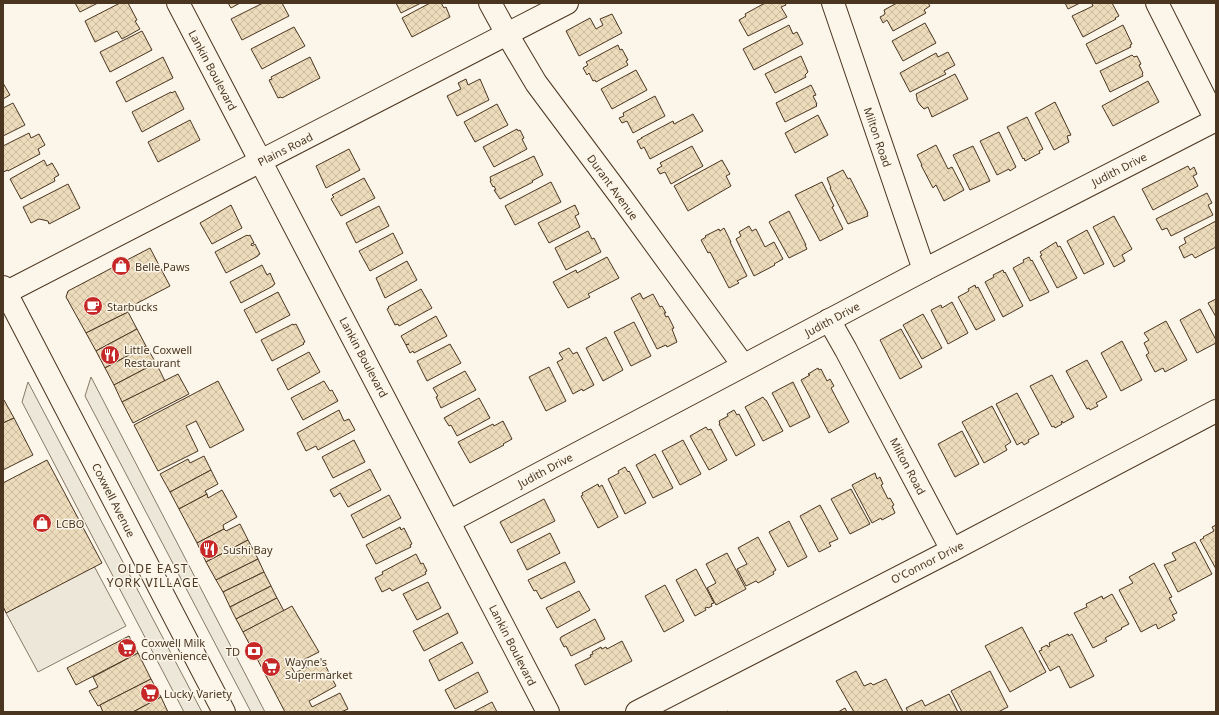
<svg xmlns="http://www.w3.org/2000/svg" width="1219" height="715" font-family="'Noto Sans',sans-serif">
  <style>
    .parking { fill: #ede7d9; stroke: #887966 }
    .building { fill: url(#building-cross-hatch); stroke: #4a3520 }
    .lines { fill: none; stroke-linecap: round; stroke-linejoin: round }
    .minor-casing { stroke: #4a3520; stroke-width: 24 }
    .major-casing { stroke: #4a3520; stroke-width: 24 }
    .minor { stroke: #fbf6e9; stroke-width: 22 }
    .major { stroke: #fbf6e9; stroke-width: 22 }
    .fence { stroke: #4a3520; stroke-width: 1; stroke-dasharray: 5 2; stroke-linecap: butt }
    .labels { text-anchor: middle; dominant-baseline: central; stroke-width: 3; stroke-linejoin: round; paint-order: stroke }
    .street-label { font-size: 11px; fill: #4a3520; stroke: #fbf6e9 }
    .poi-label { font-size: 11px; fill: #4a3520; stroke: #fbf6e9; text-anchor: start }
    .neighbourhood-label { font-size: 12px; letter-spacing: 1px; fill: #4a3520; stroke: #fbf6e9 }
  </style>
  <defs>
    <pattern id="building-cross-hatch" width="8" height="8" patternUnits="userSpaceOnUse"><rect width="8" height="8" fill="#ecdcbc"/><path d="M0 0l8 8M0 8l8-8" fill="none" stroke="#ccbda1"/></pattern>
  </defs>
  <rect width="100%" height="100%" fill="#fbf6e9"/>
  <g class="parking">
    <path d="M91 377 265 712H251L85 396Z"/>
    <path d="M28 382 202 712H184L22 402Z"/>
    <path d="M94 566 126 626 38 672 6 613Z"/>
  </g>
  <g class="building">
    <path d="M75 3H98L80 12Z"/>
    <path d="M120 3H128L137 20 135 21 140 29 122 39 117 31 95 42 85 21Z"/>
    <path d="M228 3H240L231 8Z"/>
    <path d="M263 3H282L289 16 242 40 231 19Z"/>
    <path d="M396 3H421L401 13Z"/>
    <path d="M430 3H441L444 8 446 7 450 17 412 37 402 18Z"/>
    <path d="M765 3H785L786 5 781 7 787 17 748 36 739 20 746 16 745 14Z"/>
    <path d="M897 3H928L930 6 924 10 926 13 893 31 887 20 883 23 880 17 884 15 885 13 884 10Z"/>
    <path d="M1065 3H1080L1068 9Z"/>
    <path d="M1094 3H1112L1119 16 1115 18 1116 19 1083 37 1072 16 1093 6 1092 4Z"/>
    <path d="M612 14 622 33 579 56 566 31 590 18 596 29 603 25 600 19Z"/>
    <path d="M925 23 936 43 903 61 892 41Z"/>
    <path d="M789 25 793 34 797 32 803 44 754 70 743 49Z"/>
    <path d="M1123 25 1132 44 1130 45 1131 47 1096 64 1086 44Z"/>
    <path d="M294 27 305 46 262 69 251 49Z"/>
    <path d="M142 31 152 50 110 72 100 52Z"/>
    <path d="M618 45 620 50 622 49 628 60 626 61 628 65 596 82 595 80 593 81 589 73 587 75 583 68 588 65 586 62Z"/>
    <path d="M948 52 955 65 944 71 946 74 910 92 900 73 936 53 938 57Z"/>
    <path d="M1132 55 1134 57 1137 56 1141 64 1139 65 1143 73 1142 74 1143 76 1110 92 1100 71Z"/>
    <path d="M801 56 808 72 805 75 806 77 775 93 765 74Z"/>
    <path d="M163 57 173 78 126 102 116 82Z"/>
    <path d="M310 57 320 78 282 98 281 97 278 98 269 80 272 79 271 77Z"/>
    <path d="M636 70 647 90 612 109 601 89Z"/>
    <path d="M955 74 968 99 932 117 928 107 924 109 920 105 917 100V98L916 94Z"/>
    <path d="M466 79 468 85 480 79 489 100 457 116 447 96 461 89 458 83Z"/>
    <path d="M1148 81 1159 102 1113 126 1102 106Z"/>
    <path d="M3 83 10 95 3 99Z"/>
    <path d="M811 85 816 95 813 96 817 104 816 105 817 106 785 122 776 103Z"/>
    <path d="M175 91 184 109 142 132 132 112 171 92 172 93Z"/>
    <path d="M655 96 665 116 633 133 627 121 622 123 619 118 624 116 623 113Z"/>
    <path d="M1055 102 1071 135 1067 136 1069 142 1054 150 1035 113Z"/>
    <path d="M13 103 25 125 3 136V108Z"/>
    <path d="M497 104 508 125 475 142 464 122Z"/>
    <path d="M693 114 703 131 650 159 644 147 641 149 637 141 642 138H641L673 121 674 124Z"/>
    <path d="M818 115 828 135 795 153 785 133Z"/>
    <path d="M1027 117 1043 149 1039 151 1040 153 1025 161 1024 158 1023 159 1007 127Z"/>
    <path d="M190 120 200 140 158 162 148 142Z"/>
    <path d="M517 129 518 131 520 130 524 138 522 139 527 149 494 167 483 147Z"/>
    <path d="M999 132 1016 167 1010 171 1009 169 997 175 980 141Z"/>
    <path d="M29 133 31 138 39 134 45 145 38 149 40 154 8 171V170L3 172V146Z"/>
    <path d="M936 145 948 169 952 167 964 190 944 201 936 185 933 188 921 165H922L917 155Z"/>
    <path d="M692 146 703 166 671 184 665 172 660 174 657 169 662 166 660 163Z"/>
    <path d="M973 146 990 181 970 190 953 155Z"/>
    <path d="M349 149 360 170 326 188 316 166Z"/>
    <path d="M534 156 543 175 532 181 533 182 500 199 494 190H496L494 186 493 187 490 181H491L490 177Z"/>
    <path d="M44 160 47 166 52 163 59 175 54 178 55 181 21 199 10 179Z"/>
    <path d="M722 160 730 174 726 176 731 186 688 211 674 186Z"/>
    <path d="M1188 166 1190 170 1194 167 1197 174 1193 176 1198 186 1153 210 1142 189Z"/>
    <path d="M843 170 848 179 850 178 868 213 867 214 868 216 848 224 830 188H831L827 178Z"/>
    <path d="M364 178 375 198 341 216 331 199 334 197 332 195Z"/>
    <path d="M551 182 561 202 515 225 505 206Z"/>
    <path d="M822 182 834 206 832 207 843 229 820 241 795 195Z"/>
    <path d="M68 184 80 208 49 224 48 221 39 219 31 223 23 207Z"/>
    <path d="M1207 193 1212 203 1208 205 1213 215 1171 236 1167 228 1162 230 1156 219Z"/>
    <path d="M231 205 242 228 212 244 200 223Z"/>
    <path d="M575 205 579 214 575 216 580 227 549 243 538 223Z"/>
    <path d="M379 206 389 226 356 243 346 223Z"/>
    <path d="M789 211 806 245H805L807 249 789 258 769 222Z"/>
    <path d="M1114 216 1132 249 1122 255 1125 261 1114 267 1093 227Z"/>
    <path d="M1216 221V247L1195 258 1192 254 1184 258 1179 247 1186 243 1184 238Z"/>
    <path d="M749 226 752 231 756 229 765 247 774 242 783 259 774 264 775 265 754 276 736 239 741 236 739 232Z"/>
    <path d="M724 228 731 242H730L747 276 737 281 739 283 729 288 710 252 708 253 701 240 706 237 705 236 719 229 720 231Z"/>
    <path d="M1087 230 1104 264 1084 274 1067 241Z"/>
    <path d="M588 231 592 239 594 238 601 252 566 270 555 248Z"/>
    <path d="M393 233 403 253 370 271 359 251Z"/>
    <path d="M247 235 248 236 250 235 254 243 251 244 252 246 255 244 260 254 258 255V256L226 273 215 252Z"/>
    <path d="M1056 242 1058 247 1060 246 1077 278 1057 288 1040 256 1042 255 1040 252Z"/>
    <path d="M150 248 170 286 126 309 128 312 86 333 66 297 68 291Z"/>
    <path d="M607 257 619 278 588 294 590 297 568 308 553 282 576 270 577 273Z"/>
    <path d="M1029 257 1031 261 1032 260 1049 292 1030 301 1013 268 1024 262 1023 260Z"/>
    <path d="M407 261 417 280 385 298 376 278Z"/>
    <path d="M262 265 267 275 270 273 275 284 273 285V286L241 303 230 282Z"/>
    <path d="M1003 270 1004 273 1005 272 1023 306 1003 317 985 282 994 277 993 275Z"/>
    <path d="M975 285 976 288 978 287 995 320 976 330 958 297 969 291 968 289Z"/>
    <path d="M421 289 432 308 399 326 398 324 395 325 387 309 389 308 388 307Z"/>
    <path d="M278 292 290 315 256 333 244 310Z"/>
    <path d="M640 293 643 299 653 294 660 307 662 306 666 313H664L666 317 668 316 674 328 672 329 677 342 667 347 666 345 657 349 631 298Z"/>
    <path d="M1216 299V317L1208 303Z"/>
    <path d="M952 302 968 333 948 344 931 310 941 305 942 308Z"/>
    <path d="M1200 309 1216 340V343L1197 353 1180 320Z"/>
    <path d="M128 312 137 329 96 351 86 333Z"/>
    <path d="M923 314 942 348 922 359 903 325Z"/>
    <path d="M436 316 447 336 414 353 413 351 410 353 406 345 409 344 406 345 401 336Z"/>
    <path d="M1166 321 1187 360 1165 372 1163 368 1155 372 1146 355 1149 353 1144 343 1149 340 1144 333Z"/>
    <path d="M634 322 651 356 631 366 614 332Z"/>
    <path d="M293 324 294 325 296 324 305 342 303 343 304 344 272 361 261 340Z"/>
    <path d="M137 329 146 346 105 368 96 351Z"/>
    <path d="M901 329 922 367 900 379 880 340Z"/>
    <path d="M606 337 623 370 603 381 586 348Z"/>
    <path d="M1122 341 1142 380 1121 391 1101 353Z"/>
    <path d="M450 344 461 363 427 381 417 361Z"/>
    <path d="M146 346 156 363 114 385 105 368Z"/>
    <path d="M569 348 573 354 577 352 594 385 583 391 582 389 573 394 557 362 563 359 559 353Z"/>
    <path d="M309 352 320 372 288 390 277 369Z"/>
    <path d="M1087 360 1107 397 1096 403 1098 406 1090 410 1089 408 1087 409 1066 371Z"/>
    <path d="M156 363 165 381 122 402 114 385Z"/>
    <path d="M549 367 566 401 546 411 529 377Z"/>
    <path d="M818 368 819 370 821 369 827 381 830 379 834 386 831 388 849 422 829 433 801 380 810 375 808 374Z"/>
    <path d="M465 371 476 390 441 408 436 397 438 396 433 388Z"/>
    <path d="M178 374 189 394 133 423 122 402Z"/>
    <path d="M1052 375 1074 417 1063 423 1062 421 1061 422 1062 424 1055 428 1054 426 1052 427 1030 386Z"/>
    <path d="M218 381 244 430 210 448 196 421 186 426 198 451 158 471 134 425Z"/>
    <path d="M324 381 330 391 332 390 338 401 303 420 291 398Z"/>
    <path d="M793 382 810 417 790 427 772 393Z"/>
    <path d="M1017 393 1039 434 1028 440 1029 442 1024 445 1022 442 1017 445 996 404Z"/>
    <path d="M763 397 765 400H766L783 431 763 441 745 407Z"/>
    <path d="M479 398 490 418 457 436 451 425 449 426 444 418Z"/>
    <path d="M3 400H4L14 418 3 423Z"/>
    <path d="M992 406 1011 442 1005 446 1007 450 984 463 962 422Z"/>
    <path d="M339 410 344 421 349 419 355 430 318 450 316 446 306 451 297 433Z"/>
    <path d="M734 410 737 415 739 414 755 445 736 456 719 424H720L719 421 728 416 727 414Z"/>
    <path d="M14 418 33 455 3 470V423Z"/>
    <path d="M503 421 512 439 503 444 504 445 470 463 458 442 493 424 494 426Z"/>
    <path d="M706 427 708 430 711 429 727 460 709 470 690 436Z"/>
    <path d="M962 431 979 464 955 477 938 444Z"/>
    <path d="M354 440 365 462 333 478 322 457Z"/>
    <path d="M683 440 701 474 680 485 662 451Z"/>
    <path d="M655 454 673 488 653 498 636 465Z"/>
    <path d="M204 456 211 470 170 492 160 474 188 459 190 463Z"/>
    <path d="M47 460 102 563 6 613 3 606V483Z"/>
    <path d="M625 467 628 472 629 471 646 503 625 514 608 479 619 473 618 471Z"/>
    <path d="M370 469 381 490 348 507 340 493 334 497 330 490Z"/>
    <path d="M211 470 218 484 205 491 207 494 179 509 170 492Z"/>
    <path d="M875 473 877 479 880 477 883 484 881 485 888 499 890 498 894 505 892 506 895 513 882 520 881 518 872 523 852 485Z"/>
    <path d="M598 484 599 487 602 485 618 517 598 528 581 496 583 495 582 493Z"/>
    <path d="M851 489 870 524 850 534 831 499Z"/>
    <path d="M222 490 237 517 223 525 224 529 197 543 179 509 207 494 208 498Z"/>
    <path d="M389 495 401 518 363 538 351 515Z"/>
    <path d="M544 499 555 521 511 543 500 522Z"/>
    <path d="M820 505 838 539 829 543 831 546 819 552 800 516Z"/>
    <path d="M789 521 807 557 788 567 769 532Z"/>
    <path d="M240 524 248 540 206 562 197 543 224 529 226 531Z"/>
    <path d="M1216 525V569L1200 540 1204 538 1203 537 1214 531 1212 527Z"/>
    <path d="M400 527 401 530 404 528 412 544 410 545 411 547 376 564 366 545Z"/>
    <path d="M550 533 560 553 527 570 517 550Z"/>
    <path d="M758 537 776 570 773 572 774 574 758 583 756 581 746 586 737 569 747 564 738 548Z"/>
    <path d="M248 540 258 559 216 580 206 562Z"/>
    <path d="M1195 542 1212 574 1178 592 1164 565 1176 560 1172 553Z"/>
    <path d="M727 553 746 589 716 605 707 588 716 583 706 564Z"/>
    <path d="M416 554 421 564 423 563 427 571 425 572 426 574 392 591 390 588 382 592 375 578 383 574 382 572Z"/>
    <path d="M258 559 264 572 223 592 216 580Z"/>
    <path d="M565 562 575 582 541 599 536 590 534 591 528 580Z"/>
    <path d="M1154 563 1172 597 1169 598 1177 613 1172 615 1175 620 1158 629 1156 624 1141 632 1119 590 1133 583 1129 577Z"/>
    <path d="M696 569 714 603 711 604 712 606 708 608 707 607 705 608 706 610 695 616 676 580Z"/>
    <path d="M264 572 271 586 230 607 223 592Z"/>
    <path d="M428 582 441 608 417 620 403 594Z"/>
    <path d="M665 585 684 621 664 632 645 596Z"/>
    <path d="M271 586 277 598 236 619 230 607Z"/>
    <path d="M579 591 590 610 557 628 546 608Z"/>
    <path d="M1112 594 1129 624 1121 628 1122 629 1105 638 1107 641 1093 648 1074 613 1087 607 1086 604 1102 596 1103 599Z"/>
    <path d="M277 598 284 611 243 632 236 619Z"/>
    <path d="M292 606 319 652 291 666 295 673 322 659 336 686 309 701 312 707 340 693 348 709 341 712H285L243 632Z"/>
    <path d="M448 613 458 633 424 651 413 631Z"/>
    <path d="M595 619 605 639 571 656 566 646 564 647 560 639 561 637Z"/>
    <path d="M1022 627 1046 672 1010 692 985 646Z"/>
    <path d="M1068 634 1069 636 1072 634 1094 676 1070 688 1059 666 1050 671 1039 651 1042 650 1041 648 1047 645 1048 647 1050 646 1049 643Z"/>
    <path d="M129 636 138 653 76 685 67 668Z"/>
    <path d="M622 641 632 661 585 685 575 665 591 657 590 655 593 654 592 652 601 647 602 649 606 647 607 649Z"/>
    <path d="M462 642 473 663 439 681 429 660Z"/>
    <path d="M138 653 151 679 98 706 89 691 98 687 93 677Z"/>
    <path d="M856 671 864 686 871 683 873 685 886 679 903 712H854L836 681Z"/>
    <path d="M990 671 1008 707 998 712H962L951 691Z"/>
    <path d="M478 672 488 692 455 709 445 690Z"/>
    <path d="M151 679 161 697 133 712H103L100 705Z"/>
    <path d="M949 694 958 712H908L906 708 922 700 925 706Z"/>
    <path d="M161 697 168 712H133Z"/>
    <path d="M492 702 497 712H473Z"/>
    <path d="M845 708 847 712H838Z"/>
  </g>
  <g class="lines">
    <g class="minor-casing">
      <g id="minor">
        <path d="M178 3 548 712"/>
        <path d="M490 3 507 34 536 83 621 197 743 365"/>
        <path d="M833 3 924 270"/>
        <path d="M1157 3 1216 120"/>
        <path d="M3 294 567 3"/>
        <path d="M829 320 846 350 952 550"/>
        <path d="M450 521 924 270 1216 120"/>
      </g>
    </g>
    <g class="major-casing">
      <g id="major">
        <path d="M3 287 224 712"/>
        <path d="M637 712 952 550 1216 411"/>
      </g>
    </g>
    <use href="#minor" class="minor"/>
    <use href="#major" class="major"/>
    <path class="fence" d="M726 712 728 711"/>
  </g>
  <defs>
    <g id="shop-disc" transform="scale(1)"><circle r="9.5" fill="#c62828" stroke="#fbf6e9"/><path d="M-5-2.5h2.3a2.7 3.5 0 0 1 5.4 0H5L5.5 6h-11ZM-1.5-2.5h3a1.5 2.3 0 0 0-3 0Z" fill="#fff"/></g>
    <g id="cafe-disc" transform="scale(1)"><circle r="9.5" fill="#c62828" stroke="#fbf6e9"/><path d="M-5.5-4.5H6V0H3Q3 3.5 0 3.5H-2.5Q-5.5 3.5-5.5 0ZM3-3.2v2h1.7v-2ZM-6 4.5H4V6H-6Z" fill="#fff"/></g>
    <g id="restaurant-disc" transform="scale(1)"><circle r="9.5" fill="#c62828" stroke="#fbf6e9"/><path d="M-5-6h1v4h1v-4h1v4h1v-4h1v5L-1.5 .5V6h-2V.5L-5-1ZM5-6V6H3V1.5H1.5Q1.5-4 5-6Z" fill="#fff"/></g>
    <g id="supermarket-disc" transform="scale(1)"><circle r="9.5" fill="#c62828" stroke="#fbf6e9"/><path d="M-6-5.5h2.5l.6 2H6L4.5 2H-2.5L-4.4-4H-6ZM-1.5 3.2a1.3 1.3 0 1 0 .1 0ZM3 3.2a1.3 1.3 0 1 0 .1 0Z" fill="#fff"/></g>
    <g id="bank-disc" transform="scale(1)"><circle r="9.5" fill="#c62828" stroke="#fbf6e9"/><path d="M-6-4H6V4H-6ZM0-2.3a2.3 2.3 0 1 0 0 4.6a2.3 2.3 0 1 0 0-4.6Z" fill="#fff"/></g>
  </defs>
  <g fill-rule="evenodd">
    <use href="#shop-disc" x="121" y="266"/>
    <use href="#cafe-disc" x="93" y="306"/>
    <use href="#restaurant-disc" x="110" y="355"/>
    <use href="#shop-disc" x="42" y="523"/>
    <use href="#restaurant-disc" x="209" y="549"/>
    <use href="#supermarket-disc" x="127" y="648"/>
    <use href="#bank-disc" x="254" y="651"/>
    <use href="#supermarket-disc" x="271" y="667"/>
    <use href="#supermarket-disc" x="150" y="693"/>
  </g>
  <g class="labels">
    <g class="street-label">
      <text transform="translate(213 70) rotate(62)">Lankin Boulevard</text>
      <text transform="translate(878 137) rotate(71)">Milton Road</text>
      <text transform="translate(285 149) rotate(-27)">Plains Road</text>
      <text transform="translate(1119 169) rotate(-27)">Judith Drive</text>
      <text transform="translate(613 187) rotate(54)">Durant Avenue</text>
      <text transform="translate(832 319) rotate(-28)">Judith Drive</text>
      <text transform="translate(364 357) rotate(62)">Lankin Boulevard</text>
      <text transform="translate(908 466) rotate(62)">Milton Road</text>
      <text transform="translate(545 470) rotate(-28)">Judith Drive</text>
      <text transform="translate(114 500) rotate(63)">Coxwell Avenue</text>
      <text transform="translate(927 562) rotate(-27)">O'Connor Drive</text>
      <text transform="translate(513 645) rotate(63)">Lankin Boulevard</text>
    </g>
    <g class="poi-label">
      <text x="135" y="266">Belle Paws</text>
      <text x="107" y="306">Starbucks</text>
      <text x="124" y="349">Little Coxwell<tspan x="124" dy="13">Restaurant</tspan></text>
      <text x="56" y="523">LCBO</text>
      <text x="223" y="549">Sushi Bay</text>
      <text x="141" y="642">Coxwell Milk<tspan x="141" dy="13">Convenience</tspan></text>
      <text x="240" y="651" text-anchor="end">TD</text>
      <text x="285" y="661">Wayne's<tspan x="285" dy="13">Supermarket</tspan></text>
      <text x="164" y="693">Lucky Variety</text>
    </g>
    <g class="neighbourhood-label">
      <text x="153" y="568">OLDE EAST<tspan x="153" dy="14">YORK VILLAGE</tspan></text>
    </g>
  </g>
  <rect width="1219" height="715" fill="none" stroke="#4a3520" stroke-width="8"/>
</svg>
